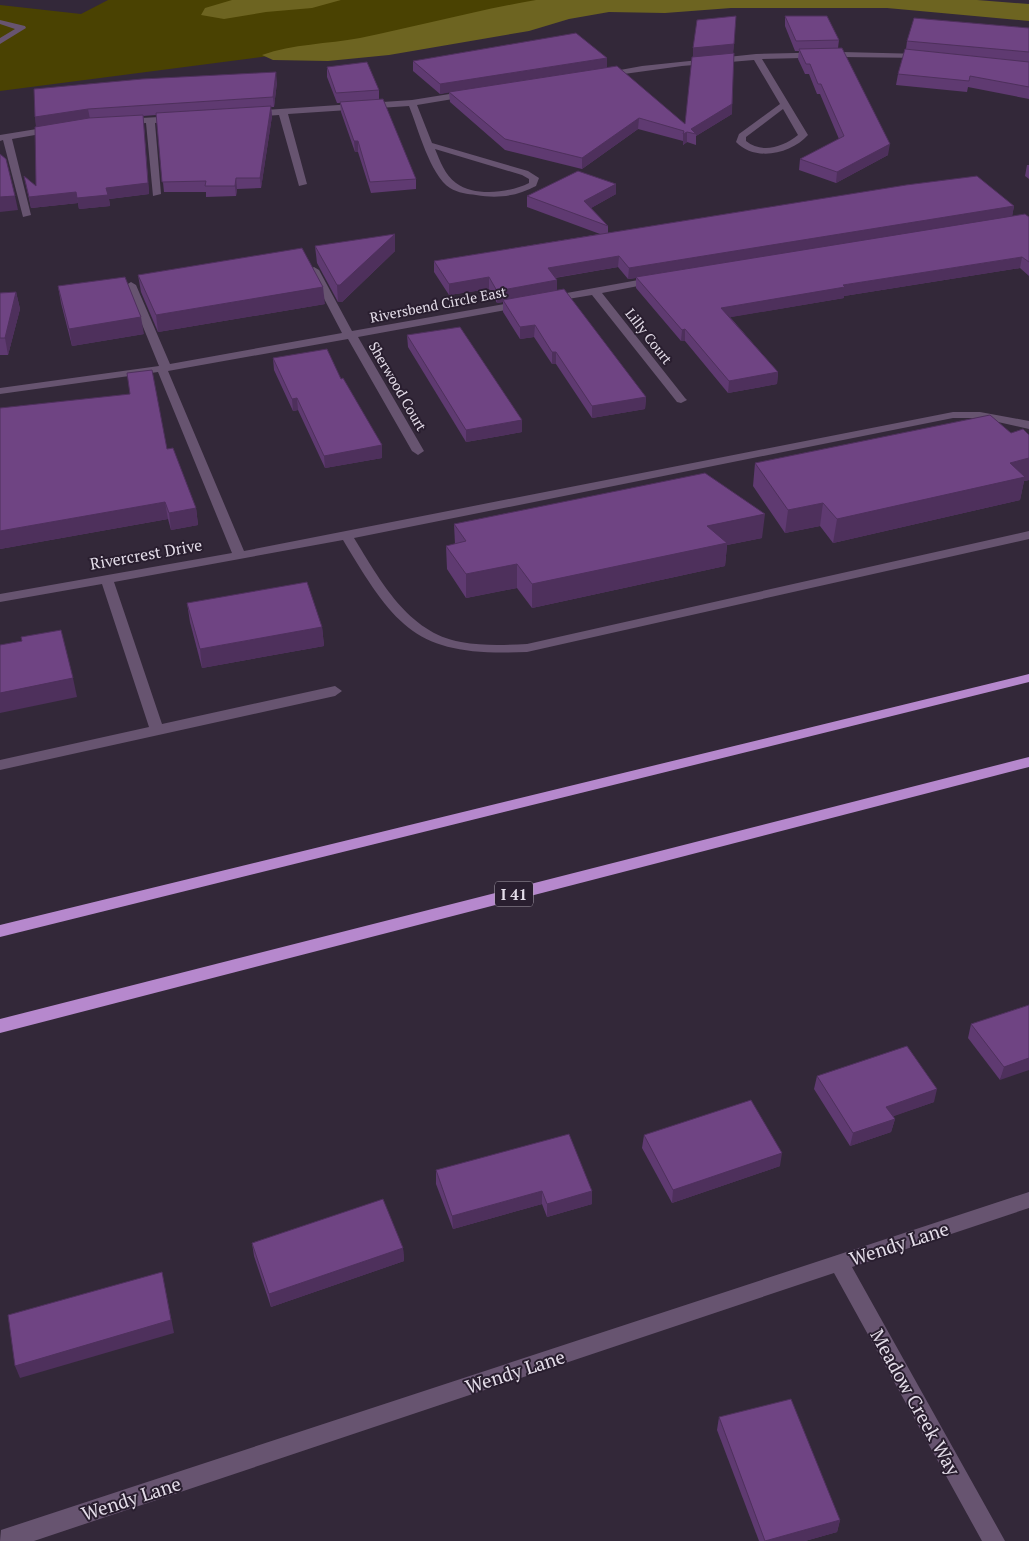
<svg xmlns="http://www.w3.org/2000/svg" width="1029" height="1541" font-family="'PT Serif',serif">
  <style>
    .green { fill: #4a4202 }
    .water { fill: #6d6421 }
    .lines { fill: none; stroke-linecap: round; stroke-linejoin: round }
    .minor { fill: #675470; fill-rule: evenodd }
    .highway { fill: #b688cd; fill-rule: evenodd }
    .wall { fill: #5f3a71 }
    .shaded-wall { fill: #4e305c }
    .building { fill: #6f4483; stroke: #4e305c }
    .labels { text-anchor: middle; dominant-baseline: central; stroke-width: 4; stroke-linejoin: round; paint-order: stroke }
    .far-street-label { font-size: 14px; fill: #e4dde9; stroke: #291e2f }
    .shield { fill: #291e2f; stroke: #aca4b1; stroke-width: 1 }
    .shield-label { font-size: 15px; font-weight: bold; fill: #e4dde9 }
    .street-label { font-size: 16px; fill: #e4dde9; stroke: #291e2f }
    .near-street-label { font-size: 19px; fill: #e4dde9; stroke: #291e2f }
  </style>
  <rect width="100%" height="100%" fill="#332839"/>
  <path class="green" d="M108 0H596L338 47 0 91V5L81 14Z"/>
  <g class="water">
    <path d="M232 0H341L312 8 266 12 224 19 201 15 205 8Z"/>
    <path d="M536 0H977L1029 4V21L887 8H731L665 13 609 12 569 19 529 31 389 55 328 61 273 60 262 55C293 44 327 44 360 38 419 26 477 10 536 0Z"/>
  </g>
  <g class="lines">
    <g class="minor">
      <path d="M0 20 25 26 26 28 0 44V38L15 29 0 24Z"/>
      <path d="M842 52 923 54 927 56 923 58 842 57 762 59 808 135C791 154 755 162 736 142L739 134 780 104 754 60 682 66 602 77 598 74 642 66 756 54ZM783 109 798 135C783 147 762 154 746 141V137Z"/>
      <path d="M468 91 471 92V96L417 105 432 143 528 171 539 178 536 186C517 196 498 199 476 195 468 194 458 193 450 188 430 175 418 128 409 106L288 114 307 184 299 186 279 115 252 117 248 114 252 111 412 100ZM435 149 522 175 529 179V183C509 193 475 197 456 183 445 175 440 161 435 149Z"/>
      <path d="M177 116 181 119 180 121 155 123 161 194 153 196 146 123 123 125 119 122 123 119Z"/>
      <path d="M55 126 59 129 58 131 12 139 31 215 23 217 3 140 0 141V135Z"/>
      <path d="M314 267 319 270 352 331 522 301 527 304 522 307 358 337 424 451 418 455 412 451 348 339 168 371 244 551 953 412H980L1029 421V429L980 418H953L354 538C380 580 408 633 461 642 483 646 505 645 527 644L1029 531V539L527 652C417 657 397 630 343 540L114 582 162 724 335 686 342 691 335 696 0 770V760L149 727 102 584 0 602V594L232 553 158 372 0 394V388L159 366 126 285 131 282 136 285 170 364 342 333 309 270Z"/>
      <path d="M655 277 659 278V282L602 293 685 398 687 400 681 403 677 402 592 295 550 302 545 299 550 296Z"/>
      <path d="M1029 1192V1208L852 1267 1005 1541H982L834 1273 34 1541H0L1 1530Z"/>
    </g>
    <g class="highway">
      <path d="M1029 674V682L0 937V925Z"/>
      <path d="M1029 757V767L0 1033V1019Z"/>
    </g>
  </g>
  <g class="wall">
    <path d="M736 16 733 53 732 114 696 136V145L687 142 683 145V141L638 129 582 169 505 150 450 102 449 92 440 94 413 71V61L607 58V68L685 124 693 57Z"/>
    <path d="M785 16 839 40 838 48 888 155 836 183 799 170 800 159 839 139 820 94H817L809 74H805L798 59 799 51H795L785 26Z"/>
    <path d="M1029 28V99L968 87 967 92 896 85 898 74 906 49 907 41Z"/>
    <path d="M327 67 379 90V100L416 179V189L371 193 358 152H355L341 112 340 103H337L327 77Z"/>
    <path d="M277 82 274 107H271L272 116 261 188 237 189 236 196 206 197V192H164L156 115 143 116 149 194 109 199 110 206 79 209 78 203 31 208 24 176 36 186V126L34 89Z"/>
    <path d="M1027 165H1029V179L1025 176Z"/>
    <path d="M616 194 591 208 608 226V233L1014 206 1012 216 1029 217V276L1020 268 844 296V298L730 317 778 372 777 384 728 393 685 341H681L636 288V278L628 279 618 267 555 278 557 280V291L646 397 645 409 592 418 556 364H552L534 337 520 339 503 312V302L497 303 489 289 449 295 434 272V261L600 234 527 207V196Z"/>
    <path d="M315 246 395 251 342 302H338L317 263Z"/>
    <path d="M138 275 325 304 158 332 141 292Z"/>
    <path d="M58 286 144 334 72 346 61 303Z"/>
    <path d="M16 292 20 309 8 355H0V293Z"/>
    <path d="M407 335 522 432 466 442 408 347Z"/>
    <path d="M273 358 341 379 382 445V458L325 468 298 410 293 411 274 370Z"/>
    <path d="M0 408 167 449 196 508 198 525 171 530 168 519 0 549Z"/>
    <path d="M1011 433 1029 435V480L1024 481 1020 500 833 543 820 526 785 533 753 486 755 463Z"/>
    <path d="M454 524 762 538 727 545 725 566 532 608 517 588 466 598 447 569 446 546 455 544Z"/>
    <path d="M187 603 322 627 324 646 202 668 190 622Z"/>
    <path d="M1029 1005 1000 1080 968 1038 971 1024Z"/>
    <path d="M817 1076 934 1102 893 1116 895 1119 891 1132 850 1146 814 1089Z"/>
    <path d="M644 1135 780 1166 672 1203 642 1148Z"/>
    <path d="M436 1170 592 1191V1204L547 1217 542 1204 453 1229 436 1184Z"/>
    <path d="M252 1243 403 1248 404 1261 271 1307 254 1256Z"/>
    <path d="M719 1417 840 1520 837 1532 805 1541H759L717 1430Z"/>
  </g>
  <g class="shaded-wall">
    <path d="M734 44 733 54 693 58V48Z"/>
    <path d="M607 58V68L440 94V84Z"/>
    <path d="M276 72 277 82 274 107 273 97Z"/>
    <path d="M732 104V114L696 136V134L691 129Z"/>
    <path d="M271 106 272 116 261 188 260 178Z"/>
    <path d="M88 109 90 119 36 127 35 117Z"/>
    <path d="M143 115 144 125 149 194 109 199 110 206 79 209 77 198Z"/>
    <path d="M639 118 638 129 582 169V158Z"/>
    <path d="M687 132V142L683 145V134Z"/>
    <path d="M354 141H358V152H355Z"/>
    <path d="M890 144 888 155 836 183 837 172Z"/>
    <path d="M236 178 237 189 236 196 235 186Z"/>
    <path d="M616 184V194L584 212V201Z"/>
    <path d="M76 192 78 203 31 208 29 197Z"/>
    <path d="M15 196 18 210 0 212V197Z"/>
    <path d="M1014 206 1012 217 636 277V278L628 279 629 268Z"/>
    <path d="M395 234V251L342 302H338L337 285Z"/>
    <path d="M619 256 618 267 547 279 548 268Z"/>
    <path d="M1022 257 1020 268 844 296V298L720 319 721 308 843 285Z"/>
    <path d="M489 277V289L449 295V284Z"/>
    <path d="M557 280V292L503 300V302L497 303V291Z"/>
    <path d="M323 287 325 304 158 332 156 315Z"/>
    <path d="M16 292 20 309 8 355 5 338Z"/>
    <path d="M141 317 144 334 72 346 69 329Z"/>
    <path d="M535 325 534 337 520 339V327Z"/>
    <path d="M685 329V341H681L682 330Z"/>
    <rect x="552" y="352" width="4" height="12"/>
    <path d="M778 372 777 384 728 393 729 381Z"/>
    <path d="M646 397 645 409 592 418V406Z"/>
    <path d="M297 398 298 410 293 411 292 399Z"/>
    <path d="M522 420V432L466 442V430Z"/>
    <path d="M382 445V458L325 468 324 456Z"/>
    <path d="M1029 458V480L1024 481 1020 500 833 543 837 519 1010 463Z"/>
    <path d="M165 502 168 519 0 549V531Z"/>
    <path d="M823 503 820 526 785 533 788 510Z"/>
    <path d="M196 508 198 525 171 530 169 513Z"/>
    <path d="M765 514 762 538 727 545 725 566 532 608V584L707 526Z"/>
    <path d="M517 564V588L466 598V574Z"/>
    <path d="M322 627 324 646 202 668 200 649Z"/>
    <path d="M73 678 77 697 0 713V693Z"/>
    <path d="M1029 1058V1070L1000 1080 1004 1067Z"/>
    <path d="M937 1089 934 1102 883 1120 886 1107Z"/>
    <path d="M895 1119 891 1132 850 1146 853 1133Z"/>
    <path d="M782 1153 780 1166 672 1203 673 1190Z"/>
    <path d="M542 1191V1204L453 1229 452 1216Z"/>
    <path d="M592 1191V1204L547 1217V1204Z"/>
    <path d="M403 1248 404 1261 271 1307 269 1294Z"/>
    <path d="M162 1272 174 1333 20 1378 15 1366Z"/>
    <path d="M840 1520 837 1532 805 1541H765Z"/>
  </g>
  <g class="building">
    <path d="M736 16 734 44 693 48 697 20Z"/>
    <path d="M785 16H827L839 40 796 41Z"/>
    <path d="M914 18 1029 28V52L907 41Z"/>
    <path d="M576 33 607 58 440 84 413 61Z"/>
    <path d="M842 48 890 144 837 172 800 159 844 136 821 84H818L810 64H806L799 49Z"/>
    <path d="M905 49 1029 62V87L970 76 969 81 898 74Z"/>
    <path d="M734 53 732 104 691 129 696 134 687 132 683 134 684 131 639 118 582 158 505 139 449 92 617 66 685 124 692 57Z"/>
    <path d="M367 62 379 90 336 93 327 67Z"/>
    <path d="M276 72 273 97 88 109 35 117 34 89 142 79Z"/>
    <path d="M383 99 416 179 370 182 358 141H354L340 102Z"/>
    <path d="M271 106 260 178H236L235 186H205L206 181 162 182 156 113Z"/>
    <path d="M143 115 148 183 106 188 108 195 77 198 76 192 29 197 24 176 36 186 35 127 89 118Z"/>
    <path d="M0 154 6 159 15 196 0 197Z"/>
    <path d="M578 171 616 184 584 201 608 226 527 196Z"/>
    <path d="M977 176 1014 206 629 268 619 256 548 268 557 280 497 291 489 277 449 284 434 261 906 185Z"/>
    <path d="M1025 214 1029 217V262L1022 257 843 285 845 287 721 308 778 372 729 381 685 329 682 330 636 277Z"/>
    <path d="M395 234 340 285H337L315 246Z"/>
    <path d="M302 248 323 287 156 315 138 275Z"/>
    <path d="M125 277 141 317 69 329 58 286Z"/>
    <path d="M564 289 646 397 592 406 556 352H552L535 325 520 327 503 300Z"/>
    <path d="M16 292 5 338H0V293Z"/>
    <path d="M460 327 522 420 466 430 407 335Z"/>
    <path d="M327 349 341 379 343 378 382 445 324 456 297 398 292 399 273 358Z"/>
    <path d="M152 370 167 449 173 448 196 508 169 513 165 502 0 531V408L130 394 127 373Z"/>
    <path d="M990 415 1011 433 1023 429 1029 435V458L1010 463 1025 477 837 519 823 503 788 510 755 463Z"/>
    <path d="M705 473 765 514 707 526 727 543 532 584 517 564 466 574 446 546 466 541 454 524Z"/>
    <path d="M307 582 322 627 200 649 187 603Z"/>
    <path d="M61 630 73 678 0 693V645L22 641 21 637Z"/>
    <path d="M1029 1005V1058L1004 1067 971 1024Z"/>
    <path d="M907 1046 937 1089 886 1107 895 1119 853 1133 817 1076Z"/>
    <path d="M751 1100 782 1153 673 1190 644 1135Z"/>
    <path d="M569 1134 592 1191 547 1204 542 1191 452 1216 436 1170Z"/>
    <path d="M383 1199 403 1248 269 1294 252 1243Z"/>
    <path d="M162 1272 171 1320 15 1366 8 1315Z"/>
    <path d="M791 1399 840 1520 765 1541 719 1417Z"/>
  </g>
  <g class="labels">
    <g class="far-street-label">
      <text transform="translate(438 304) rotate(-11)">Riversbend Circle East</text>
      <text transform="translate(649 336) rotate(52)">Lilly Court</text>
      <text transform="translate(398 386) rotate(60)">Sherwood Court</text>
    </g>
    <rect class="shield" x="495" y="881.5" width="38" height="25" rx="4"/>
    <g class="shield-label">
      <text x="514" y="894">I 41</text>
    </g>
    <g class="street-label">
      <text transform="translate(146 554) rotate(-10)">Rivercrest Drive</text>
    </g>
    <g class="near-street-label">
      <text transform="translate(899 1243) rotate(-18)">Wendy Lane</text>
      <text transform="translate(515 1371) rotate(-18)">Wendy Lane</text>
      <text transform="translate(916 1402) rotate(61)">Meadow Creek Way</text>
      <text transform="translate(131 1498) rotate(-18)">Wendy Lane</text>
    </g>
  </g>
</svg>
